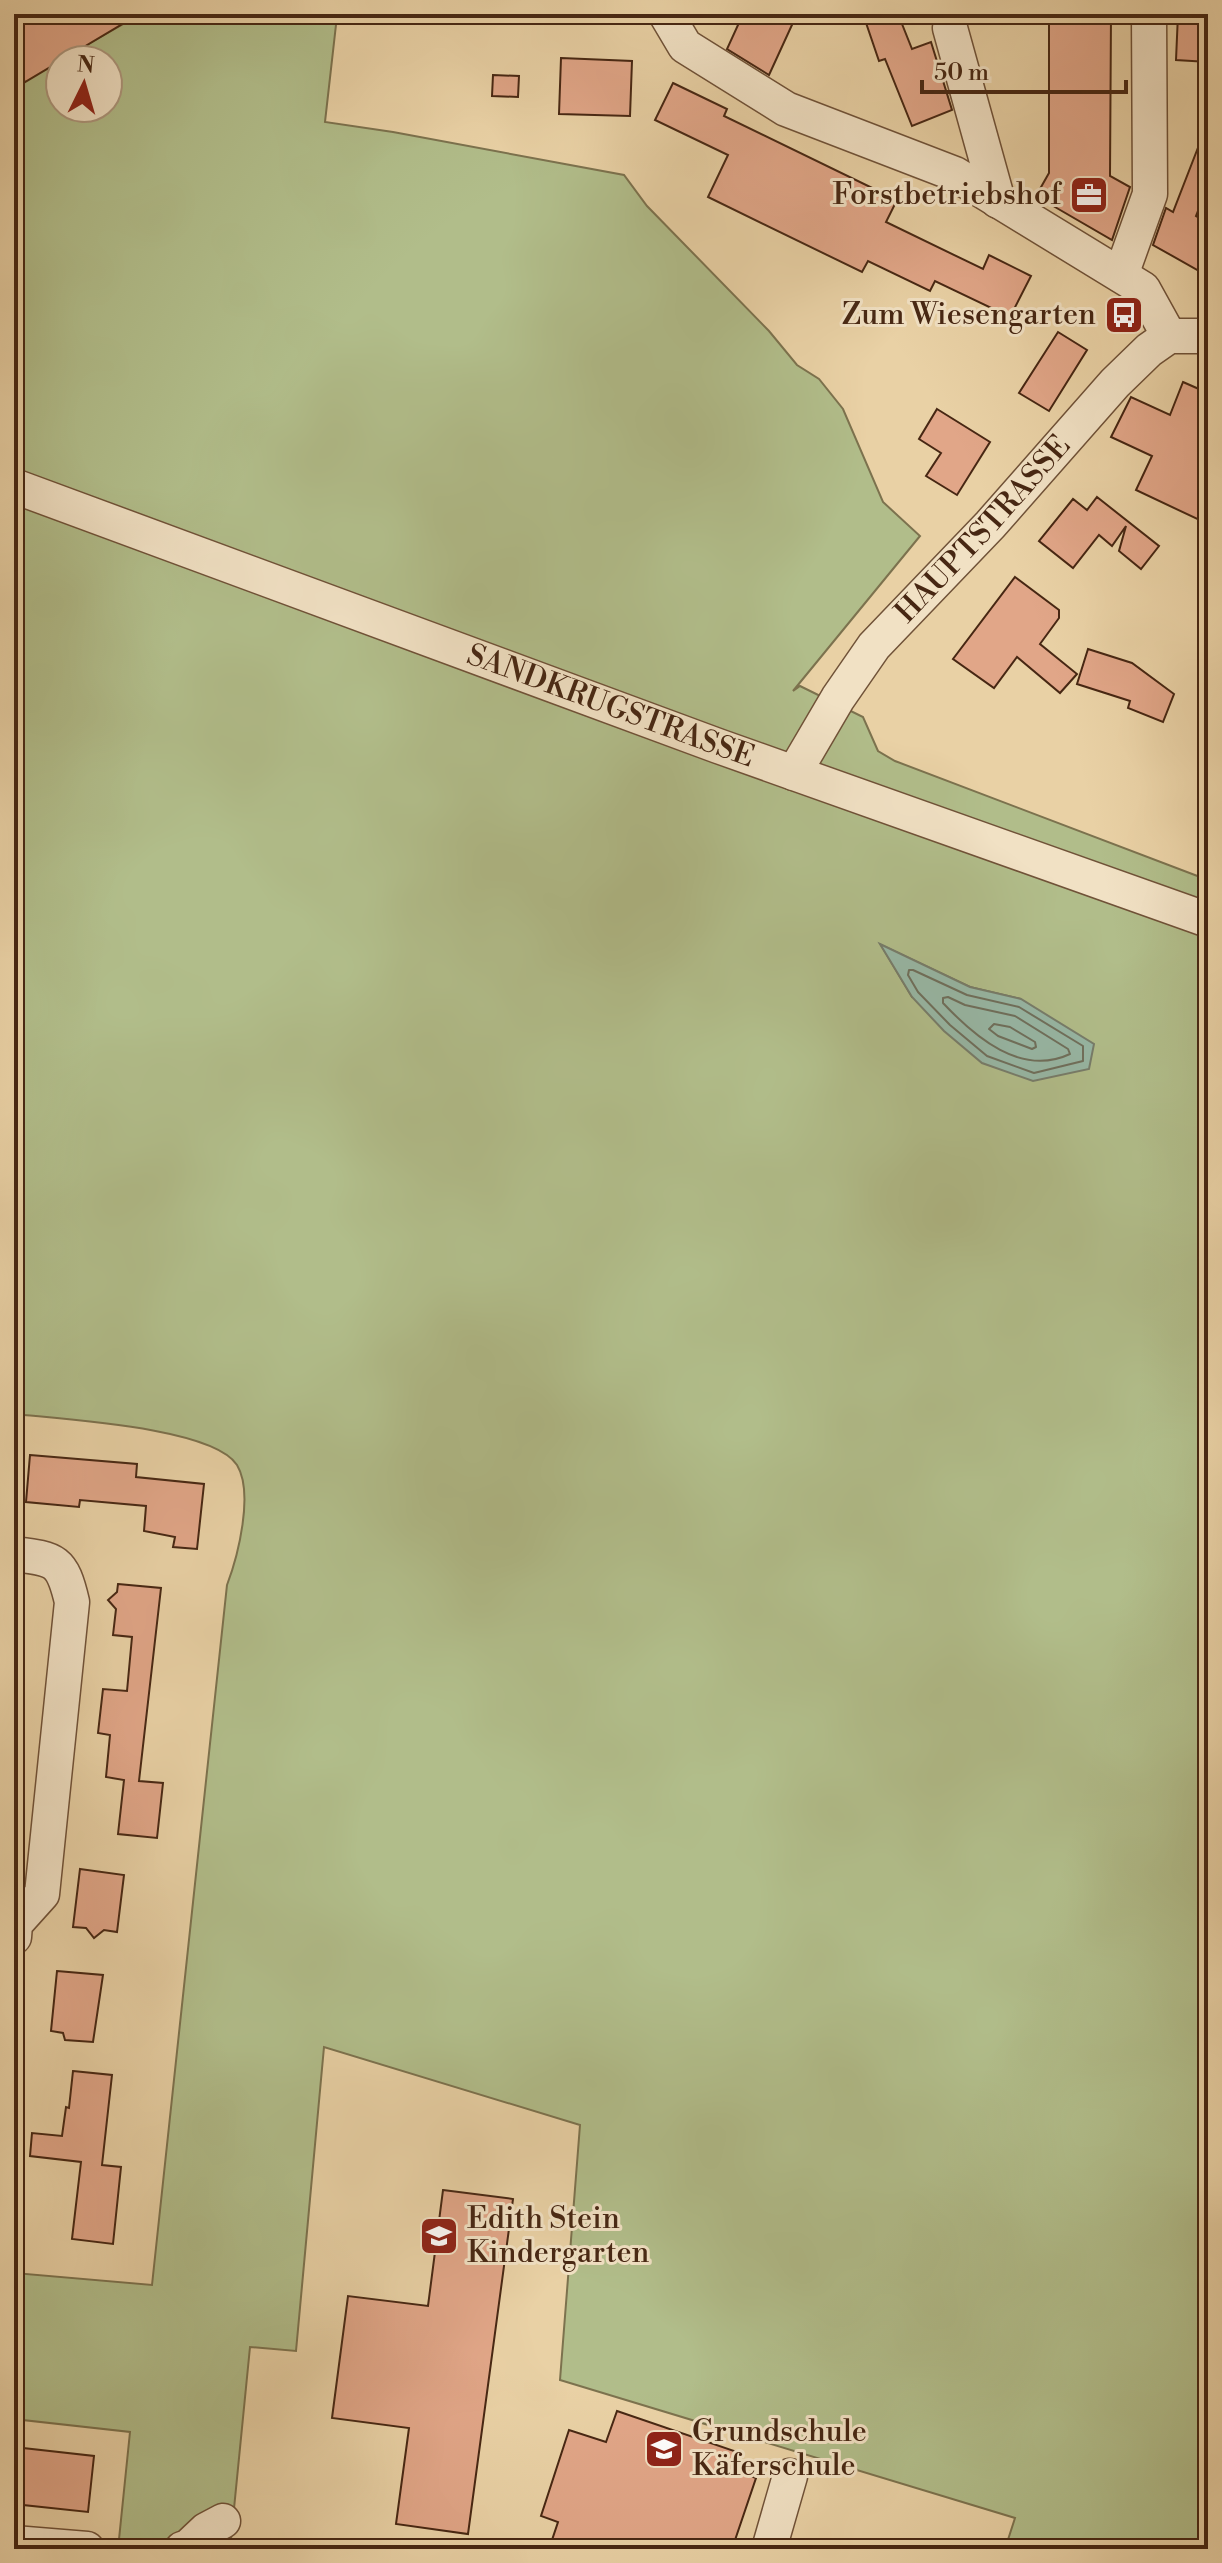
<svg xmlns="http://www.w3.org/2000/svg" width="1222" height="2563" font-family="'Libre Bodoni',serif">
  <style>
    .green { fill: #b1bd8a; stroke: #7c724e; stroke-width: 2; fill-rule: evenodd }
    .water { fill: #97b7a5; stroke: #777d6b; stroke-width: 2 }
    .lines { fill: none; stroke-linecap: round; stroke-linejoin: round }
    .shore { stroke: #6f6f5c; stroke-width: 2 }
    .building { fill: #e1a688; stroke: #472713; stroke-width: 2 }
    .minor-casing { stroke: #705238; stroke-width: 37 }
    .minor { stroke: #f1e1c4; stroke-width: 34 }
    .labels { text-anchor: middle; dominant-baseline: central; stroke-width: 6; stroke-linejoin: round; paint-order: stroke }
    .poi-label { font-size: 30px; fill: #472713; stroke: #f1e1c4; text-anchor: end }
    .street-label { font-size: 30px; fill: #472713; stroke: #f1e1c4 }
  </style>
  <rect width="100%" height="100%" fill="#e9d1a5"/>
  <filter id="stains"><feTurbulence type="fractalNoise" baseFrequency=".0025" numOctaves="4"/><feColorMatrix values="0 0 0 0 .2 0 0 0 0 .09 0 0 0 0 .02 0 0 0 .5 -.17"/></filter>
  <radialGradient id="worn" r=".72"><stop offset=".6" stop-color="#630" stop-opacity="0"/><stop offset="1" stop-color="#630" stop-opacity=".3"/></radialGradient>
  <path class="green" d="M141 14H347L337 16 325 122 393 132 624 175 647 206 769 331 797 365 819 379 843 409 883 502 920 536 793 691 800 686 863 717 878 751 895 761 1208 880V2549H1005L1015 2518 560 2380 580 2125 324 2047 296 2351 250 2347 230 2549H118L130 2432 14 2419 15 2273 152 2285 227 1585C238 1556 254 1493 237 1465 213 1427 59 1419 14 1414V88L60 60V108H108V60H60ZM881 945 970 987 1021 999 912 997Z"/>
  <path class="water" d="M880 944 970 987 1021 999 1094 1044 1089 1069 1033 1081 982 1063 944 1031 912 997Z"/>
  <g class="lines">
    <g class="shore">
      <path d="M909 970H913L967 995 1019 1007 1083 1046V1061L1034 1073 987 1056 950 1025 918 992 908 975Z"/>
      <path d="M948 997 965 1005 1015 1016 1068 1049 1070 1054C1021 1077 975 1037 943 1003V998Z"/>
      <path d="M994 1024 1010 1027 1035 1042 1036 1047 1032 1049 998 1036 989 1029Z"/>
    </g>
  </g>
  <g class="building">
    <path d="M34 14H139L25 82 14 63V27Z"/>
    <path d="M743 14H797L769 75 727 49Z"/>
    <path d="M863 14H898L912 49 931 42 952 110 912 126 885 59 879 61Z"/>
    <path d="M1049 14H1111L1110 176 1130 187 1112 240 1036 196 1049 173Z"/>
    <path d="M1178 14H1208V62L1176 60Z"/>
    <path d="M561 58 632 61 630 116 559 114Z"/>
    <path d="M493 75 519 76 518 97 492 96Z"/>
    <path d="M673 83 727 109 724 116 897 200 886 222 983 269 989 255 1031 276 1010 317 935 281 930 291 868 261 862 272 708 197 728 155 655 120Z"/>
    <path d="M1206 127 1208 185 1196 216 1208 223V276L1153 245 1166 208 1173 212Z"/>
    <path d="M1058 332 1087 350 1049 411 1019 393Z"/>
    <path d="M1183 382 1208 393V524L1136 490 1152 456 1111 437 1131 397 1170 415Z"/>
    <path d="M937 409 990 442 957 495 926 476 941 453 919 439Z"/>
    <path d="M1097 497 1159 546 1141 569 1119 551 1126 526 1112 546 1099 535 1073 568 1039 541 1073 499 1087 510Z"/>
    <path d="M1015 577 1059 610V618L1040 644 1077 674 1060 693 1017 657 994 688 953 659Z"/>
    <path d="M1088 649 1132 663 1174 694 1163 722 1128 708 1130 701 1077 684Z"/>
    <path d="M30 1455 137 1464 136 1477 204 1484 197 1549 173 1547 175 1537 144 1531 146 1506 80 1500 79 1507 26 1502Z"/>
    <path d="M118 1584 161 1588 139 1781 163 1783 157 1838 118 1834 124 1780 106 1777 110 1735 98 1733 103 1689 127 1691 132 1637 113 1635 116 1609 108 1600 117 1592Z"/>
    <path d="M80 1869 124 1875 117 1932 104 1930 94 1938 86 1928 73 1927Z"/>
    <path d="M57 1971 103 1975 93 2042 65 2040 63 2033 51 2031Z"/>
    <path d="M73 2071 112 2075 102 2165 121 2167 113 2244 72 2239 81 2162 30 2156 32 2133 62 2136 66 2107 69 2108Z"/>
    <path d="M443 2190 513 2199 468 2534 396 2524 409 2428 332 2418 348 2296 428 2306Z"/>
    <path d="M617 2411 743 2454 737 2471 756 2478 732 2549H549L558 2522 541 2516 569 2430 606 2442Z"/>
    <path d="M14 2447 94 2456 88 2512 14 2504Z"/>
  </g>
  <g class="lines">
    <g class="minor-casing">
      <g id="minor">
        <path d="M666 14 685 46 786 109 955 174 1143 289 1169 336"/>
        <path d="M950 28 998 201"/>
        <path d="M1121 275 1150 194 1149 14"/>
        <path id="s1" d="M14 486 718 746 1208 920"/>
        <path id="s2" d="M794 773 838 698 874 646 990 525 1115 383 1149 350 1169 336H1208"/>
        <path d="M14 1554C55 1559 62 1559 72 1602L42 1894 15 1924 14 1937"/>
        <path d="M14 2543 87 2549"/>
        <path d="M182 2549 188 2547 206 2530 223 2521"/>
        <path d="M769 2549 790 2476"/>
      </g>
    </g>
    <use href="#minor" class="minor"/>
  </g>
  <defs>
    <g id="office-square" transform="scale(2)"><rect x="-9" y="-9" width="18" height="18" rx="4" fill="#8f2418" stroke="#f1e1c4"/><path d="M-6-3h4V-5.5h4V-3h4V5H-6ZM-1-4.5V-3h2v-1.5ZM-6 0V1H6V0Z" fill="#fff"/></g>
    <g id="bus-square" transform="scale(2)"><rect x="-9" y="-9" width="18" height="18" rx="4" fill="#8f2418" stroke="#f1e1c4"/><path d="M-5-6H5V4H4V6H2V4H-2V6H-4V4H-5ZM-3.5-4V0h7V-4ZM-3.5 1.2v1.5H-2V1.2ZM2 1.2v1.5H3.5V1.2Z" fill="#fff"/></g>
    <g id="school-square" transform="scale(2)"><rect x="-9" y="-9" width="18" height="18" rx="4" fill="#8f2418" stroke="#f1e1c4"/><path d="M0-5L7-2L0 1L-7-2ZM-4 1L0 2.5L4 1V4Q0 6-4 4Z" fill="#fff"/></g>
  </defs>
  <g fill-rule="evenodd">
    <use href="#office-square" x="1089" y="195"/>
    <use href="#bus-square" x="1124" y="315"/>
    <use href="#school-square" x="439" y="2236"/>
    <use href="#school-square" x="664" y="2449"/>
  </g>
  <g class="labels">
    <g class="poi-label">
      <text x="1061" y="195">Forstbetriebshof</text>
      <text x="1096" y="315">Zum Wiesengarten</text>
      <text x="467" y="2219" text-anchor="start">Edith Stein<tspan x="467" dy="34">Kindergarten</tspan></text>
      <text x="692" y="2432" text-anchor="start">Grundschule<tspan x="692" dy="34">Käferschule</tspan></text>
    </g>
    <g class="street-label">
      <text stroke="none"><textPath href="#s2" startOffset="310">HAUPTSTRASSE</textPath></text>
      <text stroke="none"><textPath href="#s1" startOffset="636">SANDKRUGSTRASSE</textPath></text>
    </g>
  </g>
  <rect width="1222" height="2563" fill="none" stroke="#e9d1a5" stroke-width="48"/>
  <rect x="16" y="16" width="1190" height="2531" fill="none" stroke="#472713" stroke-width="4"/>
  <rect x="24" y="24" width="1174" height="2515" fill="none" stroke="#472713" stroke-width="2"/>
  <g transform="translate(84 84) rotate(5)"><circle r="38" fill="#f1e1c4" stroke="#ad977d" stroke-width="2"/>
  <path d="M0-6L14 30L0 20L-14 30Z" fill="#8f2418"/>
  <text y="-12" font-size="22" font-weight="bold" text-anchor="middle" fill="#472713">N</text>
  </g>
  <path d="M922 80v12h204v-12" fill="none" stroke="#472713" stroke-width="4"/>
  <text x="934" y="80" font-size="24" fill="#472713" stroke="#f1e1c4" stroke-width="6" paint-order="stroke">50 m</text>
  <rect width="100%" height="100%" filter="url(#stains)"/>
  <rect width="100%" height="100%" fill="url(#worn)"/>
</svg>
